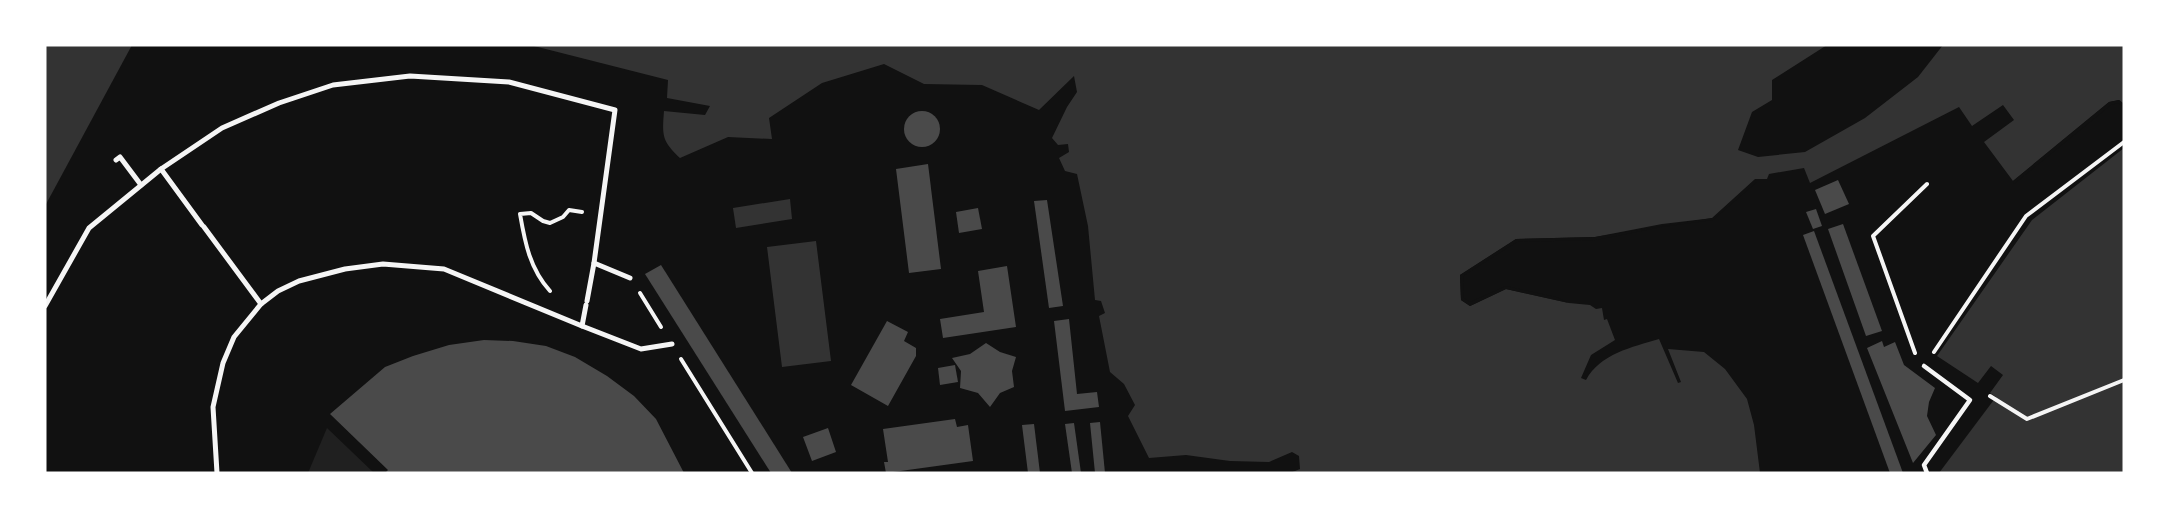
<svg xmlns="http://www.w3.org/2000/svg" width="2169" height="518" font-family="Mulish,sans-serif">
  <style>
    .green { fill: #202020 }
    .water { fill: #333 }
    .pier { fill: #111 }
    .building { fill: #4a4a4a }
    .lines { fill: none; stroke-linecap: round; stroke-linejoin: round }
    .path { stroke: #f5f5f5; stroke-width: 4 }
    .service { stroke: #f5f5f5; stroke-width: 4.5 }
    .pedestrian { stroke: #f5f5f5; stroke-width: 5 }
  </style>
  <rect width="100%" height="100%" fill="#111"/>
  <path class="green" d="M327 428 374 473H308Z"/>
  <g class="water">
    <path d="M45 45H132L45 206Z"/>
    <path d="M530 45H2124V104L2119 100 2109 102 2013 181 1984 142 2014 120 2003 105 1972 126 1959 107 1810 183 1804 168 1769 174 1767 179 1755 180 1713 218 1662 224 1595 237 1516 239 1460 275 1461 300 1470 306 1506 289 1569 303 1590 305 1596 309 1602 308 1604 320 1607 319 1615 340 1591 355 1581 378 1586 380C1600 354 1632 347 1659 339L1678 383 1681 382 1668 349 1704 352 1725 369 1747 399 1754 425 1760 473H1290L1300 469 1299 456 1292 452 1269 462 1230 461 1186 455 1149 458 1128 416 1135 405 1124 384 1110 372 1099 316 1105 313 1101 301 1095 300 1088 226 1077 174 1065 171 1059 158 1069 152 1068 144 1058 145 1052 138 1067 107 1077 92 1074 76 1039 110 982 85 924 84 884 64 822 83 769 118 772 139 728 137 680 158C662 141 662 136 664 111L705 115 710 106 667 98 668 80Z"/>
    <path d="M2124 148V473H1939L1996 397 1990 393 2003 375 1991 366 1978 383 1937 356 2032 220Z"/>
    <path d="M790 199 792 219 736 228 733 208Z"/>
    <path d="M816 241 831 361 782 367 767 247Z"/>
  </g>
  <g class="pier">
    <path d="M1827 45H1943L1918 77 1865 118 1805 152 1758 157 1738 150 1752 112 1772 100V80Z"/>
    <path d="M2119 100 2124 104V107L2118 103 2111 105 2014 184 2013 181 2109 102Z"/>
    <path d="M1755 179H1767V182H1757L1713 220 1662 227 1596 240 1517 242 1463 276 1464 298 1470 302 1506 286 1556 297 1569 303 1506 289 1470 306 1461 300 1460 275 1516 239 1595 237 1712 218Z"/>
  </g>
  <g class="building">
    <circle cx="922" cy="129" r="18"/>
    <path d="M928 164 941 269 909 273 896 169Z"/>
    <path d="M1838 180 1849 204 1825 214 1815 190Z"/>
    <path d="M1047 200 1063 306 1049 308 1034 201Z"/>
    <path d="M978 208 982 229 959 233 956 212Z"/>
    <path d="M1816 209 1822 226 1813 229 1806 212Z"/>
    <path d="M1843 224 1882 331 1866 336 1828 229Z"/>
    <path d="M1814 231 1903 473H1890L1803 235Z"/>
    <path d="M661 265 792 473H771L645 274Z"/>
    <path d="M1007 266 1016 327 943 338 940 319 984 312 978 271Z"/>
    <path d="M1069 319 1077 394 1097 392 1099 407 1065 411 1054 321Z"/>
    <path d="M887 321 908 332 904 341 916 348V356L888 406 851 385Z"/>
    <path d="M484 340 513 341 546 346 575 357 607 376 634 396 656 419 684 473H385L388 470 330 414 385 367 413 356 449 345Z"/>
    <path d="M1882 341 1884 347 1895 342 1904 365 1935 388 1929 402 1927 416 1936 435 1913 463 1867 348Z"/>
    <path d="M986 343 1000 352 1016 357 1012 371 1014 387 1000 393 990 407 978 393 960 388 961 371 952 358 970 354Z"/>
    <path d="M955 365 958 382 940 385 938 368Z"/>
    <path d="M955 419 957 427 968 425 973 461 886 473 884 462H888L883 429Z"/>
    <path d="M1100 422 1105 473H1095L1090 423Z"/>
    <path d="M1074 423 1081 473H1072L1065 424Z"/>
    <path d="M1034 424 1040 473H1028L1022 425Z"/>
    <path d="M828 428 836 452 812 461 803 437Z"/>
  </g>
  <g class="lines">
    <g class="path">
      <path d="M550 291C530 269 525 243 520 214L531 213 543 221 550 223 563 217 569 210 582 212"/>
      <path d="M640 293 661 327"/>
      <path d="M1934 352 2026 216 2124 142"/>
      <path d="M1915 353 1873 236 1927 184"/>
      <path d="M681 359 752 473"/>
      <path d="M1990 396 2027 419 2124 380"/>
    </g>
    <path class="service" d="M1924 366 1970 400 1924 465 1927 473"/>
    <g class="pedestrian">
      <path d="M116 160 120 157 141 185"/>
      <path d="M161 169 202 225"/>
      <path d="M204 227 261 304"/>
      <path d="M587 301 594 263"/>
      <path d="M45 306 89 228 161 169 222 128 279 103 333 85 410 76 509 82 615 110 594 263 630 278"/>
      <path d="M582 326 641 349 672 344"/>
      <path d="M217 473 213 407 223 363 234 337 261 304 278 291 299 281 345 269 383 264 444 269 582 326 586 305"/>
    </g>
  </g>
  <rect width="2169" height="518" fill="none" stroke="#ffffff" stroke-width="93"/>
</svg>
